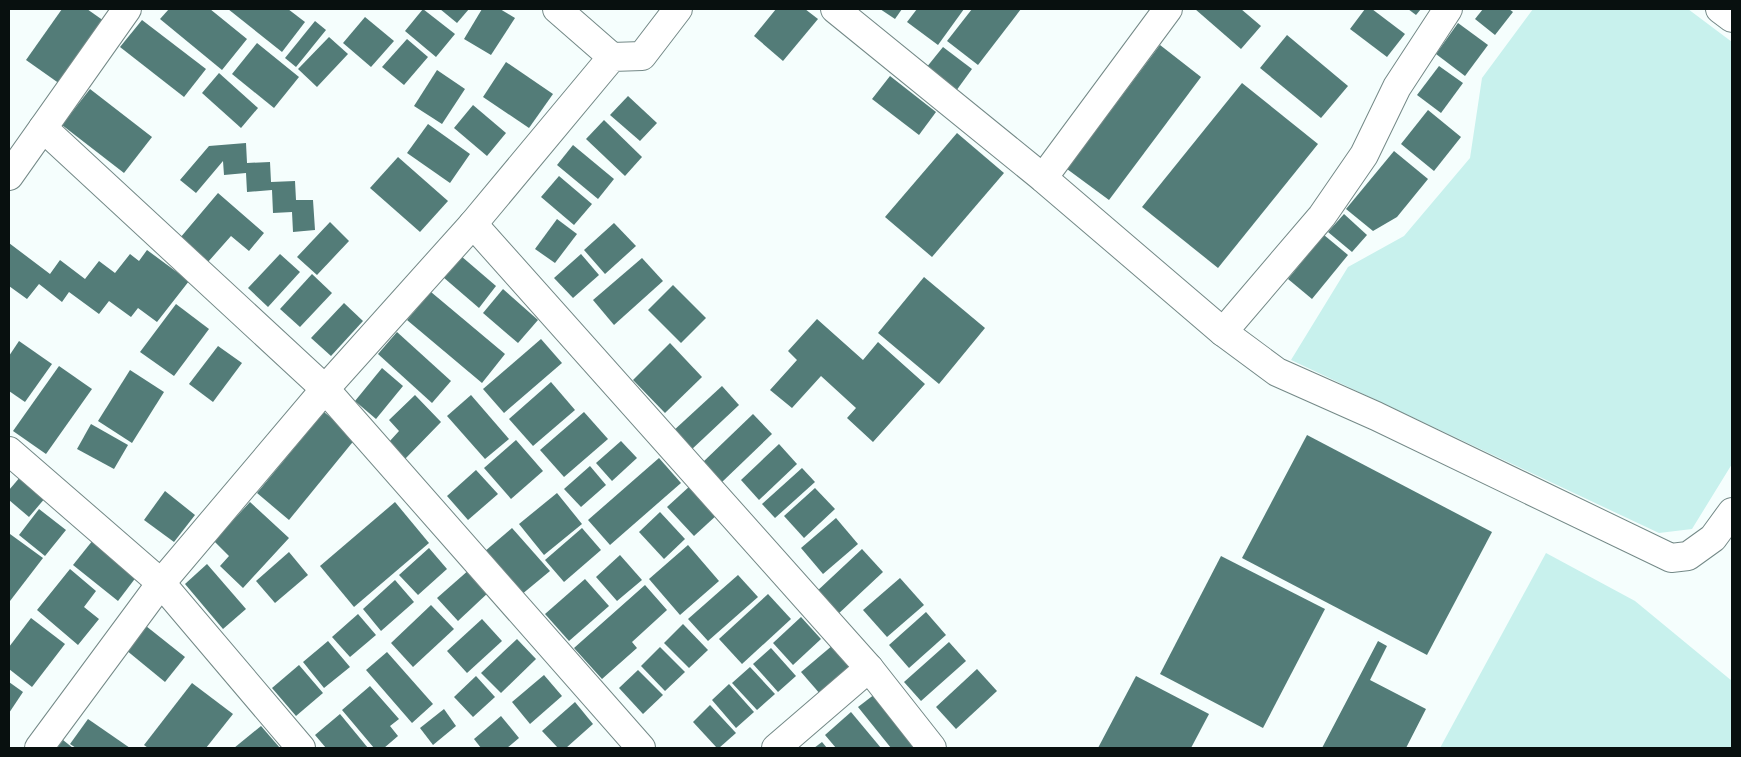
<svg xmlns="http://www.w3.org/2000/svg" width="1741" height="757" font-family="'DejaVu Sans',sans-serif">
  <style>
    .green { fill: #c8f1ed }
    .building { fill: #537c78 }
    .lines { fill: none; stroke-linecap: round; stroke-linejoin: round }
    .minor-casing { stroke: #748987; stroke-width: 30 }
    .minor { stroke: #fff; stroke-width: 28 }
  </style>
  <rect width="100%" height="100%" fill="#f5fefd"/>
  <g class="green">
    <path d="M1533 9H1688L1732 42V464L1692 529 1659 533 1291 360 1348 267 1404 236 1470 158 1482 78Z"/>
    <path d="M1546 553 1635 601 1732 681V748H1440Z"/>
  </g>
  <g class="building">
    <path d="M62 9H87L104 21 60 84 26 60Z"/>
    <path d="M169 9H210L247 39 222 70 160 19Z"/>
    <path d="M228 9H288L305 22 282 52Z"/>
    <path d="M423 9 455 34 436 57 405 31Z"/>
    <path d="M440 9H469L457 23Z"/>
    <path d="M482 9H500L515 18 491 55 464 39Z"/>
    <path d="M776 9H805L818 19 783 61 754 36Z"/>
    <path d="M880 9H902L895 19Z"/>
    <path d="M917 9H964L938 45 907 22Z"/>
    <path d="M972 9H1021L978 65 947 41Z"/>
    <path d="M1195 9H1241L1261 26 1241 49Z"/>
    <path d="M1365 9H1372L1405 34 1387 57 1350 29Z"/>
    <path d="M1408 9H1421L1416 15Z"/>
    <path d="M1483 9H1509L1513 12 1495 35 1475 19Z"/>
    <path d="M365 17 394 41 371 67 343 43Z"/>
    <path d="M142 20 206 69 184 97 120 47Z"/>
    <path d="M315 21 326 30 296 67 285 58Z"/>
    <path d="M1458 23 1488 45 1465 76 1436 54Z"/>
    <path d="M1287 35 1348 86 1321 118 1260 68Z"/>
    <path d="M329 37 348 54 317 87 298 69Z"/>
    <path d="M407 39 428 57 404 85 382 67Z"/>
    <path d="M257 43 299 77 274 108 232 74Z"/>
    <path d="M1160 45 1201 77 1109 200 1067 169Z"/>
    <path d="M943 47 972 69 956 91 926 68Z"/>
    <path d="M506 62 553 94 529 128 483 97Z"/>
    <path d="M1439 66 1463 83 1441 113 1417 95Z"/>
    <path d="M437 70 465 89 442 124 414 106Z"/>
    <path d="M219 73 258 108 241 128 202 93Z"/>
    <path d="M890 76 936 112 919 135 872 99Z"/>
    <path d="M1242 83 1318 144 1218 268 1142 207Z"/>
    <path d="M90 89 152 137 124 173 62 125Z"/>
    <path d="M628 96 657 123 640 141 610 115Z"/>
    <path d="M473 105 506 133 487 156 454 128Z"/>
    <path d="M1428 110 1461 137 1434 171 1401 144Z"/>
    <path d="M604 120 642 157 625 176 586 139Z"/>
    <path d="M428 124 470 154 450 183 407 153Z"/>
    <path d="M957 133 1004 173 932 257 885 217Z"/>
    <path d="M246 143 247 163 270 162 271 182 295 181 296 200H313L315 230 293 232 292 212 273 213 272 190 247 192 246 173 224 175 223 161 196 193 180 180 209 146Z"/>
    <path d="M573 145 614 179 598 199 557 165Z"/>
    <path d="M1394 151 1428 179 1397 217 1373 231 1346 209Z"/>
    <path d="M398 157 448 201 420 232 370 188Z"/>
    <path d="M559 176 592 204 574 225 541 197Z"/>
    <path d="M218 193 264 233 249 251 231 236 208 262 180 238Z"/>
    <path d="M1344 214 1367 235 1352 252 1328 232Z"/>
    <path d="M557 219 577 234 555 263 535 249Z"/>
    <path d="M330 222 349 241 317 275 297 257Z"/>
    <path d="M614 223 636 246 605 274 584 250Z"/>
    <path d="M1324 235 1348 255 1312 299 1288 279Z"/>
    <path d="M9 243 50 274 60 260 85 279 99 261 115 273 130 254 139 261 147 250 189 281 157 322 138 308 131 317 109 301 99 314 69 292 62 302 39 284 27 299 9 286Z"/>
    <path d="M280 254 300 272 268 307 248 288Z"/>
    <path d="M581 254 599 275 573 298 554 278Z"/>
    <path d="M461 256 496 286 479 308 443 277Z"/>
    <path d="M642 258 663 281 614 325 593 300Z"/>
    <path d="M312 274 332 293 300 327 280 309Z"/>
    <path d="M924 277 985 328 939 384 878 333Z"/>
    <path d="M673 285 706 318 681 343 648 310Z"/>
    <path d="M503 289 538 320 518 343 483 313Z"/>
    <path d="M431 292 505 354 482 383 407 320Z"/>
    <path d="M344 303 363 321 331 356 311 338Z"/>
    <path d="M176 304 209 329 174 376 140 352Z"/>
    <path d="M817 319 863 360 878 342 925 384 873 442 847 418 856 408 821 376 792 408 770 390 797 360 788 351Z"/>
    <path d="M397 332 451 381 432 403 378 354Z"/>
    <path d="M541 339 562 363 504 413 483 389Z"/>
    <path d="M19 341 52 364 25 402 9 391V356Z"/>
    <path d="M670 343 702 377 665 413 633 380Z"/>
    <path d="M218 346 242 363 213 402 189 384Z"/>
    <path d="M59 366 92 389 46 454 13 431Z"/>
    <path d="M382 368 403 386 376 419 355 401Z"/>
    <path d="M130 370 164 392 132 443 98 421Z"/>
    <path d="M551 382 575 410 533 446 509 419Z"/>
    <path d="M722 386 739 405 690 451 672 432Z"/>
    <path d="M415 395 441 422 405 459 389 442 399 431 389 420Z"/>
    <path d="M471 395 509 439 485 459 447 416Z"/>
    <path d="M324 412 356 438 289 520 257 493Z"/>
    <path d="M584 412 608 439 564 477 540 450Z"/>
    <path d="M753 414 772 434 721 483 702 463Z"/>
    <path d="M91 424 128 445 114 469 77 449Z"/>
    <path d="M1307 435 1492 532 1427 655 1242 558Z"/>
    <path d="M516 440 543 471 511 499 484 468Z"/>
    <path d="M621 441 637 458 612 481 596 463Z"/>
    <path d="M779 444 797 464 759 500 741 480Z"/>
    <path d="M659 458 681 483 610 545 588 520Z"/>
    <path d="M590 466 606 485 581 507 564 489Z"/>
    <path d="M802 468 815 482 775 518 762 504Z"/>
    <path d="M476 470 498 494 468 520 447 496Z"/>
    <path d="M21 476 46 497 29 517 9 500V490Z"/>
    <path d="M691 485 718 514 694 536 667 507Z"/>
    <path d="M815 488 835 509 804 538 784 516Z"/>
    <path d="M165 491 195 515 174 542 144 520Z"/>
    <path d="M557 493 582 524 544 555 519 524Z"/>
    <path d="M250 502 289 538 243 588 220 566 229 556 214 541Z"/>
    <path d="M395 502 429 543 354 607 320 566Z"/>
    <path d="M39 509 66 530 45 556 19 535Z"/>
    <path d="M660 512 685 539 664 559 639 532Z"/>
    <path d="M836 518 858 544 823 574 801 548Z"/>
    <path d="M512 528 550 571 521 595 484 552Z"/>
    <path d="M582 528 601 550 564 582 545 560Z"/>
    <path d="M10 534 43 558 10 601 9 599V535Z"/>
    <path d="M93 540 137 576 118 601 73 565Z"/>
    <path d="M688 545 719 581 680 615 649 579Z"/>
    <path d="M429 548 447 569 418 595 399 575Z"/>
    <path d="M862 549 883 572 836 616 815 593Z"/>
    <path d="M289 552 308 575 275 603 256 581Z"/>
    <path d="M620 555 642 580 617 601 596 577Z"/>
    <path d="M1221 556 1325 609 1263 728 1160 674Z"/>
    <path d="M207 564 246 609 223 629 185 584Z"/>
    <path d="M70 569 96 591 84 607 99 619 78 645 37 610Z"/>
    <path d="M470 569 490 591 458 621 437 598Z"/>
    <path d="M738 575 758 597 708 641 688 619Z"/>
    <path d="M900 578 924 605 887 637 863 610Z"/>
    <path d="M585 579 609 606 569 641 545 614Z"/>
    <path d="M395 580 414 602 381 631 363 609Z"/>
    <path d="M645 585 667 610 632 642 637 648 602 679 574 648Z"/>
    <path d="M768 594 791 619 742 664 719 639Z"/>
    <path d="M431 605 454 629 413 667 391 643Z"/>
    <path d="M926 612 946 635 909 668 889 645Z"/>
    <path d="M358 614 376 635 350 657 332 637Z"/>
    <path d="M801 617 821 639 793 665 773 643Z"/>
    <path d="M31 618 65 644 32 687 9 669V647Z"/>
    <path d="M482 619 502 641 467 673 447 651Z"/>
    <path d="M683 624 708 650 689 668 664 643Z"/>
    <path d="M146 626 185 657 165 682 126 650Z"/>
    <path d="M517 639 536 659 501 693 481 673Z"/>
    <path d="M328 641 350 667 324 688 303 662Z"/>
    <path d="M1378 641 1387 646 1370 680 1426 709 1406 748H1322Z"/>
    <path d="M949 642 966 661 921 701 904 682Z"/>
    <path d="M833 645 853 667 821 695 801 672Z"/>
    <path d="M660 647 685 672 665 691 641 666Z"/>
    <path d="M771 648 796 676 778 692 753 664Z"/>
    <path d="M387 652 433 704 412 723 366 670Z"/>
    <path d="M299 665 323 693 296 716 272 688Z"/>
    <path d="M750 667 775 694 757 710 732 683Z"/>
    <path d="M977 669 997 691 956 729 936 707Z"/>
    <path d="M638 670 663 695 643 714 619 688Z"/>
    <path d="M544 675 562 696 530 724 512 702Z"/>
    <path d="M476 676 495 697 473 717 454 697Z"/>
    <path d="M1136 676 1209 714 1191 748H1098Z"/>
    <path d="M9 682 23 692 9 713Z"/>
    <path d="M192 683 233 714 206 748H148L144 745Z"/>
    <path d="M729 684 754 712 736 728 712 700Z"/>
    <path d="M370 686 399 719 390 726 398 736 384 748H374L342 710Z"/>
    <path d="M875 694 918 748H891L858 707Z"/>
    <path d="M575 702 593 724 566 748H558L542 731Z"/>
    <path d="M710 705 736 733 719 748H717L693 722Z"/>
    <path d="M444 709 456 726 433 745 420 728Z"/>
    <path d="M851 712 881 748H836L825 735Z"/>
    <path d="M340 714 368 748H326L315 735Z"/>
    <path d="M501 716 519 738 507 748H481L474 739Z"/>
    <path d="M88 719 130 748H76L70 744Z"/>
    <path d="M261 726 280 748H234Z"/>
    <path d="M63 740 73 748H57Z"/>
    <path d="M822 742 827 748H814Z"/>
  </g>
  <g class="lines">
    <g class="minor-casing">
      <g id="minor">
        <path d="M557 9 612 57"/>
        <path d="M835 9 1043 178 1223 332 1277 372 1376 416 1671 558 1688 556 1713 538 1732 512"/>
        <path d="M1720 9 1732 18"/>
        <path d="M43 128 325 389 641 748"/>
        <path d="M9 176 127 9"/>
        <path d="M1043 178 1168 9"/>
        <path d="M473 224 869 668 932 748"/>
        <path d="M1223 332 1322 216 1364 155 1397 87 1448 9"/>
        <path d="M9 451 161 583 301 748"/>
        <path d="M39 748 161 583 325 389 473 224 612 57 642 56 678 9"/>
        <path d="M776 748 869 668"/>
      </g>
    </g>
    <use href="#minor" class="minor"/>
  </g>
  <rect width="1741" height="757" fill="none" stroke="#08100f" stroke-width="20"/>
</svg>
